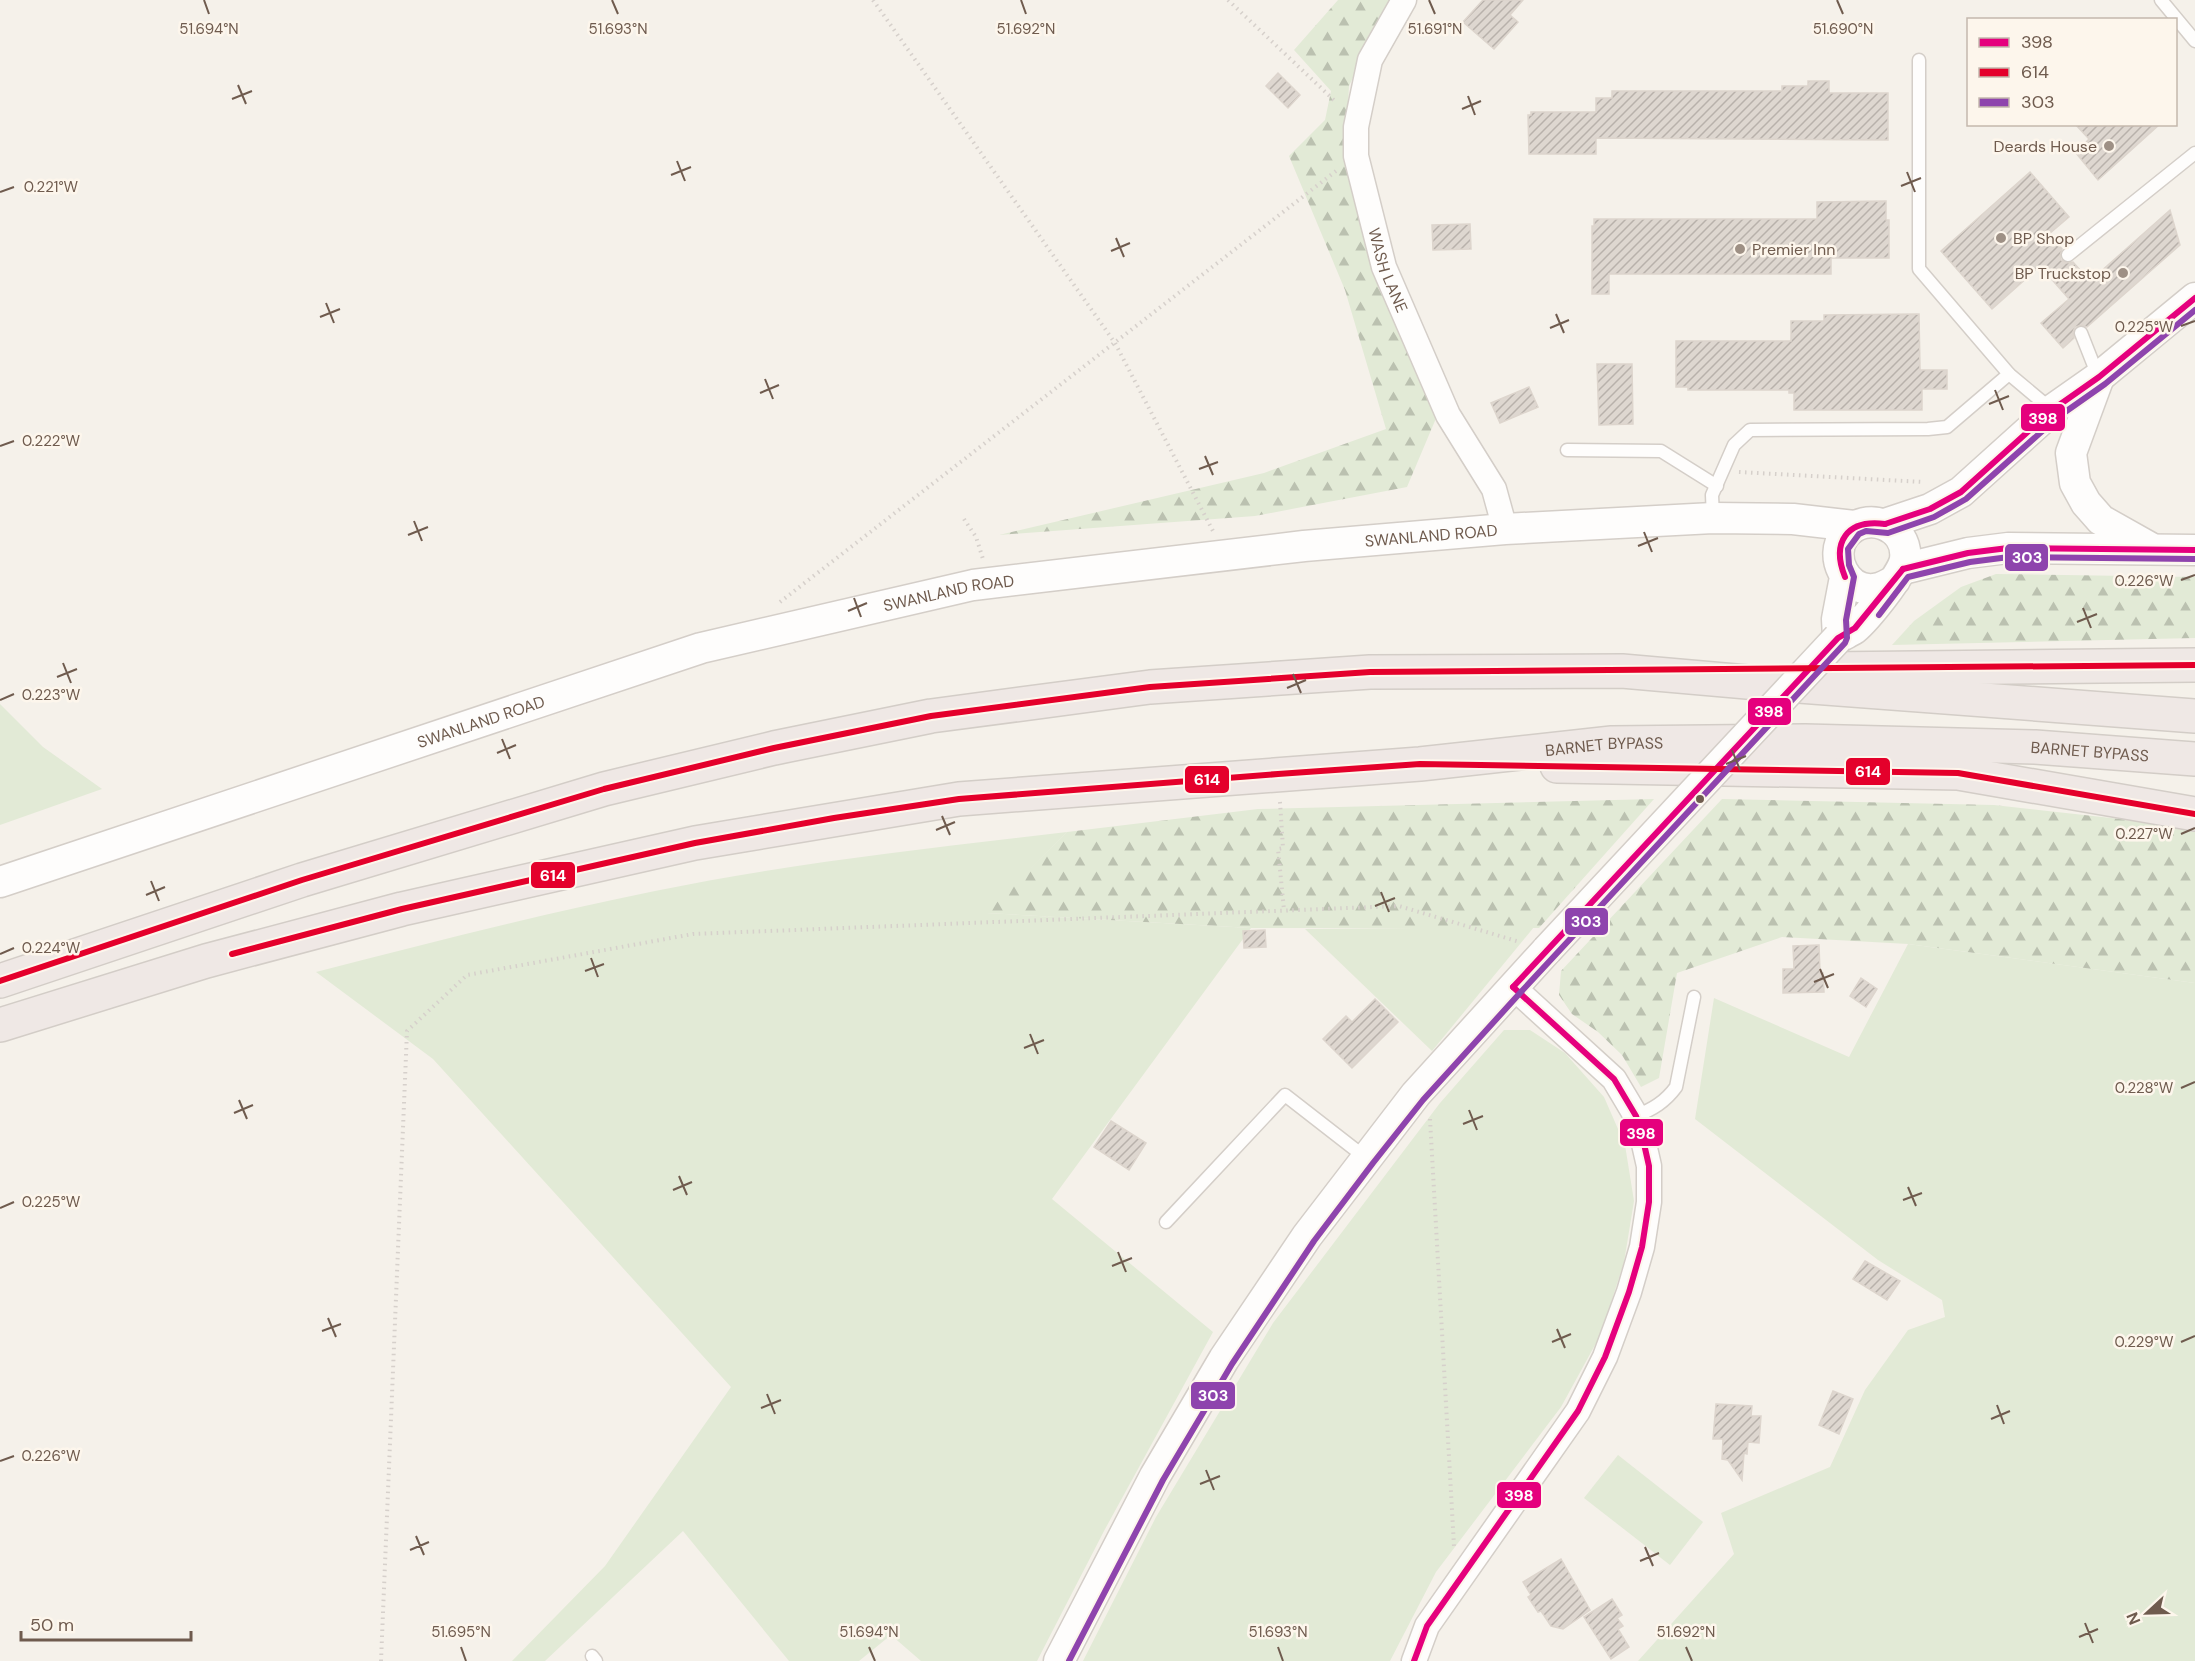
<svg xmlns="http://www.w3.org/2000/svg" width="2195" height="1661" font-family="'DM Sans',sans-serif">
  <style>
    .grass { fill: #e2ead6 }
    .forest { fill: url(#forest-firs) }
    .building { fill: url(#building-hatch); stroke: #ddd5cd; stroke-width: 1.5 }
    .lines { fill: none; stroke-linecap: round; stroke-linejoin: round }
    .service-casing { stroke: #d4cec8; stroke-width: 15 }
    .minor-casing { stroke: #d4cec8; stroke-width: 27 }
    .tertiary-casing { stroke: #d4cec8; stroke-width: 33 }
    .motorway-casing { stroke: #d3cdc7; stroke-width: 36 }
    .path { stroke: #d6d0cb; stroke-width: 4; stroke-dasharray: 1.5 4.5; stroke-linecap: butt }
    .service { stroke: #fefdfc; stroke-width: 12 }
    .minor { stroke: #fefdfc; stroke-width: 24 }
    .tertiary { stroke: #fefdfc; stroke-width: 30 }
    .motorway { stroke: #efe8e5; stroke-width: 33 }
    .tertiary-bridge-casing { stroke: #d4cec8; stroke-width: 33; stroke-linecap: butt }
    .tertiary-bridge { stroke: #fefdfc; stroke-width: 30 }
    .bus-1-casing { stroke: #fdf6ec; stroke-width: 10 }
    .bus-2-casing { stroke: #fdf6ec; stroke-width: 10 }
    .bus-3-casing { stroke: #fdf6ec; stroke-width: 10 }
    .bus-1 { stroke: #e5007d; stroke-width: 6 }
    .bus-2 { stroke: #e4002b; stroke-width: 6 }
    .bus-3 { stroke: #8e44ad; stroke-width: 6 }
    .ticks { fill: none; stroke: #6f5b4e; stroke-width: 2 }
    .poi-dot { fill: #9e9085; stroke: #fdf6ec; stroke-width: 2 }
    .bus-dot { fill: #6f5b4e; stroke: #fdf6ec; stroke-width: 2 }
    .labels { text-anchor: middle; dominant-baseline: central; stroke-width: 5; stroke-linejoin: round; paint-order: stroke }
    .poi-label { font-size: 16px; fill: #6f5b4e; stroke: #fdf6ec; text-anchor: end }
    .street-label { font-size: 16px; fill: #6f5b4e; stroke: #fdf6ec }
    .ticks-label { font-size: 15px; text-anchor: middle; fill: #6f5b4e; stroke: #fdf6ec; stroke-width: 5; stroke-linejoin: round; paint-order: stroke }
    .line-badge { stroke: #fdf6ec; stroke-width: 2 }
    .badge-label { font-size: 16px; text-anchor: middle; font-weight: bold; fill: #fff }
  </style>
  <defs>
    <pattern id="forest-firs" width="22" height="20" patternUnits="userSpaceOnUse" patternTransform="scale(1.5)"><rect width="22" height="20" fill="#e2ead6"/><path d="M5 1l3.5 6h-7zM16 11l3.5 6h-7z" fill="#bbc1b0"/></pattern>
    <pattern id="building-hatch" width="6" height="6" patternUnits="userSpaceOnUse" patternTransform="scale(1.5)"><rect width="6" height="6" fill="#ded7d0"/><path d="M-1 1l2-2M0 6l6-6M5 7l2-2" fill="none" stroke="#b8b1ab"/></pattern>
  </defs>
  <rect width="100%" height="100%" fill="#f5f1ea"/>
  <g class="grass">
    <path d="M0 704 43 747 102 789 0 825Z"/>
    <path d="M1067 832 987 913 1251 928 1052 1199 1213 1332 1104 1531 1037 1661H921L891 1635 859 1661H789L683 1531 545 1661H512L605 1566 731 1387 433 1059 316 972C429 943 541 914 655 891 791 863 930 848 1067 832Z"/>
    <path d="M1534 927 1432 1051 1305 929Z"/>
    <path d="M1908 944 2195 983V1661H1638L1734 1554 1721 1513 1830 1467 1865 1390 1908 1330 1945 1317 1942 1300 1878 1260 1695 1119 1714 998 1849 1057Z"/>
    <path d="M1504 1030H1530L1565 1053 1604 1097 1625 1145 1634 1201 1624 1262 1601 1334 1561 1407 1436 1572 1390 1661H1083L1156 1517 1273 1323 1440 1103Z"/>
    <path d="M1618 1455 1703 1522 1670 1565 1584 1498Z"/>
  </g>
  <g class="forest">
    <path d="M1338 0H1393L1387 6 1349 86 1347 124 1437 416 1407 487 1255 516 999 535 1264 473 1386 429 1345 290 1289 156 1325 120 1331 91 1294 50Z"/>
    <path d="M1996 574 2195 577V638L1892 645 1914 621 1961 587Z"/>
    <path d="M1654 799 1539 928H1251L986 913 1067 832 1258 809Z"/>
    <path d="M1722 799 1994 805 2129 820 2195 832V983L1908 944 1782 937 1677 973 1659 1078 1641 1087 1622 1055 1598 1032 1572 1014 1559 995 1561 971Z"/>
  </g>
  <g class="building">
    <path d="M1483 0H1523L1510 15 1518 22 1494 49 1463 22Z"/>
    <path d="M1278 73 1300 95 1288 108 1266 86Z"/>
    <path d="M1808 81H1829V93H1888V140L1596 138V154H1529L1528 115H1531V112H1596V98H1612V91H1782V86H1808Z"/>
    <path d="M2075 124H2160L2098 180 2076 153 2089 139Z"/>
    <path d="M2030 172 2069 217 2049 234 2062 249 2060 256 2061 260 2066 263 2073 262 2090 281 2170 210 2180 245 2087 327 2082 325 2075 327 2073 332 2074 338 2063 348 2041 323 2069 299 2040 266 1992 309 1941 251Z"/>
    <path d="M1886 201V220H1889V258H1831V274H1609V294H1592V226H1594V219H1817V202Z"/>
    <path d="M1470 224 1471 249 1433 250 1432 225Z"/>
    <path d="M1919 314 1920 370H1947V389H1922V410H1794V393H1789V390H1688V387H1676V341H1791V321H1824V315Z"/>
    <path d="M1597 364H1632L1633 424 1599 425Z"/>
    <path d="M1529 387 1538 407 1500 423 1491 403Z"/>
    <path d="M1265 930 1266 947 1244 948 1243 931Z"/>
    <path d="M1819 945 1820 973H1823L1824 992 1783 993V969H1794L1793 946Z"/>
    <path d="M1861 978 1877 989 1866 1007 1850 996Z"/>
    <path d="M1375 999 1398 1022 1352 1068 1323 1039 1346 1016 1352 1022Z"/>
    <path d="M1111 1121 1146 1143 1129 1170 1094 1147Z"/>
    <path d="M1865 1261 1900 1281 1887 1300 1853 1279Z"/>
    <path d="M1833 1391 1853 1399 1839 1434 1819 1425Z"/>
    <path d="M1716 1404 1752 1406 1751 1416H1761L1759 1443 1748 1442 1747 1454 1744 1453 1742 1480 1728 1460 1722 1459 1723 1439H1713Z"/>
    <path d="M1561 1559 1590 1610 1563 1629 1551 1626 1541 1611 1538 1612 1528 1597 1531 1595 1523 1582Z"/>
    <path d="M1612 1599 1622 1615 1617 1618 1623 1626 1618 1629 1629 1647 1611 1659 1584 1617Z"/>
  </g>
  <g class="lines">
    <g class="service-casing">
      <g id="service">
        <path d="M2161 0 2195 41"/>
        <path d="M1919 60V269L2009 374 2052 410"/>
        <path d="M2068 255 2195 153"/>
        <path d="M2081 333 2098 376"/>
        <path d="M1567 450 1661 451 1717 486"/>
        <path d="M1713 518 1712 495 1734 445 1750 430 1928 429 1947 427 2009 374"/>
        <path d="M1636 1116C1653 1109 1665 1102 1676 1087L1694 997"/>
        <path d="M1166 1222 1285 1095 1366 1158"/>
        <path d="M592 1656 596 1661"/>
      </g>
    </g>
    <g class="minor-casing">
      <g id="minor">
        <path id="s1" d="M1404 0 1370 60 1356 127V156L1384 267 1448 415 1494 489 1505 529"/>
        <path d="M1414 1661 1427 1626 1578 1411 1605 1357 1629 1292 1642 1247 1649 1202V1166L1642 1135 1636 1116 1614 1079 1513 987"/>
      </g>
    </g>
    <g class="tertiary-casing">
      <g id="tertiary">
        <path d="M2099 377 2071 453 2075 483 2086 503 2101 520 2149 547"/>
        <path d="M1885 524 1930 509 1961 492 2052 410 2099 377 2195 298"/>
        <path d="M1903 569 1968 553 2008 548 2195 550"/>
        <path d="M1845 577 1837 619 1838 638C1843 635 1849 632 1854 629 1866 619 1903 574 1905 559 1909 526 1866 509 1845 535 1828 556 1846 592 1874 589 1882 588 1889 584 1895 580"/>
        <path id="s2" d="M0 882 701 648 973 585 1304 546 1505 529 1713 518 1793 519 1854 526"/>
        <path d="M1059 1661 1155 1476 1224 1359 1307 1236 1416 1094 1547 950"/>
      </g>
    </g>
    <g class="motorway-casing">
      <g id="motorway">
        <path d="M1825 669 2195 665"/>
        <path d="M1557 766 1958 773 2195 814"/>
        <path d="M0 981 302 880 604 789 774 748 931 716 1150 687 1370 672 1622 671 1747 682 2195 716"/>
        <path id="s3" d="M0 1025 206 961 402 909 695 843 959 799 1420 764 1612 743 1805 741 2035 747 2195 759"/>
      </g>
    </g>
    <g class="path">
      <path d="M873 0 1115 343 1214 533"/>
      <path d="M1228 0 1337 103"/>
      <path d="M1739 472 1923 482"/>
      <path d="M964 519 976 537 983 559"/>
      <path d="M780 602 1336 171"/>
      <path d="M1280 802 1283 848 1278 849 1284 910"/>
      <path d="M1430 1119 1454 1546"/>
      <path d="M381 1661 407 1031 467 975 693 934 1399 906 1520 942"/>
    </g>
    <use href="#service" class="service"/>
    <use href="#minor" class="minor"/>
    <use href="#tertiary" class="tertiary"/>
    <use href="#motorway" class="motorway"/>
    <g class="tertiary-bridge-casing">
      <path id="tertiary-bridge" d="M1547 950 1838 638"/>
    </g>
    <use href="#tertiary-bridge" class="tertiary-bridge"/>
    <g class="bus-1-casing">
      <g id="bus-1">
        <path d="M1885 524 1930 509 1961 492 2052 410 2099 377 2195 298"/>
        <path d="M1903 569 1968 553 2008 548 2195 550"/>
        <path d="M1845 577C1831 542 1847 519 1885 524"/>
        <path d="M1513 987 1838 638 1855 628 1903 569"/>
        <path d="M1414 1661 1427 1626 1578 1411 1605 1357 1629 1292 1642 1247 1649 1202V1166L1642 1135 1636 1116 1614 1079 1513 987"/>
      </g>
    </g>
    <g class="bus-2-casing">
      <g id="bus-2">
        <path d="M232 954 402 909 695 843 834 818 959 799 1278 774 1420 764 1958 773 2195 814"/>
        <path d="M0 981 302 880 604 789 774 748 931 716 1150 687 1370 672 2195 665"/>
      </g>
    </g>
    <g class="bus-3-casing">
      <g id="bus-3">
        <path d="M1879 615 1908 577 1970 562 2009 557 2195 559"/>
        <path d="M1069 1661 1163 1480 1232 1364 1314 1241 1373 1163 1423 1100 1520 993 1845 643 1847 638 1846 620 1854 577 1849 565 1848 549 1859 534 1866 531 1888 533 1934 517 1966 499 2058 417 2105 384 2195 310"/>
      </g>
    </g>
    <use href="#bus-1" class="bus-1"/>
    <use href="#bus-2" class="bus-2"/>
    <use href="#bus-3" class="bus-3"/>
  </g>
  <path class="ticks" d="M204 0 209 14M612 0 618 14M1021 0 1026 14M1429 0 1435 14M1837 0 1843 14M238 85 246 104M1468 96 1475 115M232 99 252 91M1462 109 1481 101M677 161 685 181M1907 172 1915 192M671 175 691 167M1901 186 1921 178M0 192 14 187M1116 238 1124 257M1111 251 1130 243M326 303 334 323M1556 314 1564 333M320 317 340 309M2181 326 2195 321M1550 328 1569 320M765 379 773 399M1995 390 2003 410M760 393 779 385M1989 404 2009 396M0 446 14 441M1205 456 1213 475M1199 469 1218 462M414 521 422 541M1644 532 1652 552M408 535 428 527M1638 546 1658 538M2181 580 2195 575M854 598 861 617M2083 608 2091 628M848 611 867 603M2077 622 2097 614M63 663 71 683M1293 674 1301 693M57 677 77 669M1287 688 1306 680M0 700 14 694M502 739 510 759M1732 750 1740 770M497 753 516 745M1726 764 1746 756M942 816 950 835M936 830 955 822M2181 834 2195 828M151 881 159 901M1381 892 1389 912M146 895 165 887M1375 906 1395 898M0 954 14 948M591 958 598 977M1820 969 1828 988M585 971 604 964M1814 982 1834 974M1030 1034 1038 1054M1024 1048 1044 1040M2181 1088 2195 1082M239 1100 247 1119M1469 1110 1477 1130M234 1113 253 1105M1463 1124 1483 1116M679 1176 687 1195M1908 1187 1916 1206M673 1190 692 1182M1903 1200 1922 1193M0 1208 14 1202M1118 1252 1126 1272M1112 1266 1132 1258M328 1318 336 1337M1557 1329 1565 1348M322 1331 341 1324M1552 1342 1571 1334M2181 1342 2195 1336M767 1394 775 1414M1997 1405 2004 1424M761 1408 781 1400M1991 1419 2010 1411M0 1461 14 1456M1206 1470 1214 1490M1200 1484 1220 1476M416 1536 424 1555M1645 1547 1653 1566M410 1550 429 1542M1640 1561 1659 1553M2085 1623 2093 1643M2079 1637 2098 1629M461 1647 466 1661M869 1647 875 1661M1278 1647 1283 1661M1686 1647 1692 1661"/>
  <g class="poi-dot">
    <circle cx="2109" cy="146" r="6"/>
    <circle cx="2001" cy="238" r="6"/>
    <circle cx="1740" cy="249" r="6"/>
    <circle cx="2123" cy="273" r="6"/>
  </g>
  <circle class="bus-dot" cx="1700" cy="799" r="5"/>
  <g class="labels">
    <g class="poi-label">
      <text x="2097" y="146">Deards House</text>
      <text x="2013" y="238" text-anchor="start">BP Shop</text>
      <text x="1752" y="249" text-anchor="start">Premier Inn</text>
      <text x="2111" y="273">BP Truckstop</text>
    </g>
    <g class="street-label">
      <text stroke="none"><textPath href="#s1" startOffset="285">WASH LANE</textPath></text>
      <text stroke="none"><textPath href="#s2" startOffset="1479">SWANLAND ROAD</textPath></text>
      <text stroke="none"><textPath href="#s2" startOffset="993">SWANLAND ROAD</textPath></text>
      <text stroke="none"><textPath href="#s2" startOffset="507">SWANLAND ROAD</textPath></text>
      <text stroke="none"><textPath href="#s3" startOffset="1634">BARNET BYPASS</textPath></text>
      <text stroke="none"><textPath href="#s3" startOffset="2120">BARNET BYPASS</textPath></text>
    </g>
  </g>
  <g class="ticks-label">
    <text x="209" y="34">51.694°N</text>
    <text x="618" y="34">51.693°N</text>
    <text x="1026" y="34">51.692°N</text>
    <text x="1435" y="34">51.691°N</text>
    <text x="1843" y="34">51.690°N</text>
    <text x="51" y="192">0.221°W</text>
    <text x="2144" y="332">0.225°W</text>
    <text x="51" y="446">0.222°W</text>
    <text x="2144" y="586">0.226°W</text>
    <text x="51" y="700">0.223°W</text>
    <text x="2144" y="839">0.227°W</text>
    <text x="51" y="953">0.224°W</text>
    <text x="2144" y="1093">0.228°W</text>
    <text x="51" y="1207">0.225°W</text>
    <text x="2144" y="1347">0.229°W</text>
    <text x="51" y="1461">0.226°W</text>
    <text x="461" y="1637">51.695°N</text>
    <text x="869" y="1637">51.694°N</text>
    <text x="1278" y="1637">51.693°N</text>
    <text x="1686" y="1637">51.692°N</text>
  </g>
  <g class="line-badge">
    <rect x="2020" y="403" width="46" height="29" rx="6" fill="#e5007d"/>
    <rect x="2004" y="543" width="45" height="29" rx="6" fill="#8e44ad"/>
    <rect x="1747" y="697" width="45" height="29" rx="6" fill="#e5007d"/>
    <rect x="1845" y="757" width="46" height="29" rx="6" fill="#e4002b"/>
    <rect x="1184" y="765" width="46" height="29" rx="6" fill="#e4002b"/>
    <rect x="530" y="861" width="46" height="28" rx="6" fill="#e4002b"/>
    <rect x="1564" y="907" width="45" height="29" rx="6" fill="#8e44ad"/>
    <rect x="1619" y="1118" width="45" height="29" rx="6" fill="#e5007d"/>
    <rect x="1190" y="1381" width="46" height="29" rx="6" fill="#8e44ad"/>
    <rect x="1496" y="1481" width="46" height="28" rx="6" fill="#e5007d"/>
  </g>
  <g class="badge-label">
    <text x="2043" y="424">398</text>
    <text x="2027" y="563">303</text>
    <text x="1769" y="717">398</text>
    <text x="1868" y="777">614</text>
    <text x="1207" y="785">614</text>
    <text x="553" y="881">614</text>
    <text x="1586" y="927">303</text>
    <text x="1641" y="1139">398</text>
    <text x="1213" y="1401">303</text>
    <text x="1519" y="1501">398</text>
  </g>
  <rect x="1967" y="18" width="210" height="108" fill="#fdf6ec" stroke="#c4b8ad" stroke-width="1.5"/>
  <rect x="1979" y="38" width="30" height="9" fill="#e5007d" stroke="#c4b8ad" stroke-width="1.5"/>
  <text x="2021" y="48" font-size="18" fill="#6f5b4e">398</text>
  <rect x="1979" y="68" width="30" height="9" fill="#e4002b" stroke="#c4b8ad" stroke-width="1.5"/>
  <text x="2021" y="78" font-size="18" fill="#6f5b4e">614</text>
  <rect x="1979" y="98" width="30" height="9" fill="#8e44ad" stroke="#c4b8ad" stroke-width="1.5"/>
  <text x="2021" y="108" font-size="18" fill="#6f5b4e">303</text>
  <g transform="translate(2147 1613) rotate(248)" stroke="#fdf6ec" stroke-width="4.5" paint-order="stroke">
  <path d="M0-4.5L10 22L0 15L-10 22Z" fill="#6f5b4e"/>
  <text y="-9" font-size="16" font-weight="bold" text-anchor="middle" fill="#6f5b4e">N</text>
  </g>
  <path d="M21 1631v9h170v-9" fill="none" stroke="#6f5b4e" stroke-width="3"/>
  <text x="30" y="1631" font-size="18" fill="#6f5b4e" stroke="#fdf6ec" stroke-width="4.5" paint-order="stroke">50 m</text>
</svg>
